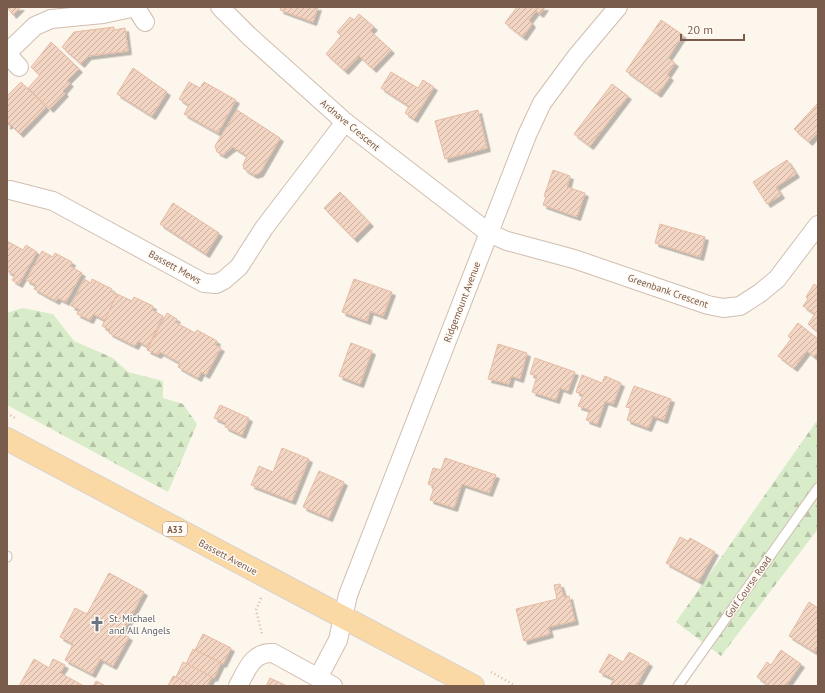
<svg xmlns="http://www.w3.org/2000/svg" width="825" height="693" font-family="'PT Sans',sans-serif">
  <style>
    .forest { fill: url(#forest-firs) }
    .building { fill: url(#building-hatch); stroke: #e6bba3; filter: url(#shadow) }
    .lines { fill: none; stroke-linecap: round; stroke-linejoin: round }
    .service-casing { stroke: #d1beb0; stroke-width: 11 }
    .minor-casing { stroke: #d1beb0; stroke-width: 20 }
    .primary-casing { stroke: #dad1cd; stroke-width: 24 }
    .path { stroke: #d9b8a5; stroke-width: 2.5; stroke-dasharray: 1 3; stroke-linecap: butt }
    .service { stroke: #fff; stroke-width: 9 }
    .minor { stroke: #fff; stroke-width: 18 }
    .primary { stroke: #fbd9a5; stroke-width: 22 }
    .labels { text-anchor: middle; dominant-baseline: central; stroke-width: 3; stroke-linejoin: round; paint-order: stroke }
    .shield { fill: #fffaf3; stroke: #a28b7f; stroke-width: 1 }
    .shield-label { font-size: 9px; font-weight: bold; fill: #7a5c4d }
    .street-label { font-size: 10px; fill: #7a5c4d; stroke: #fffaf3 }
    .worship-label { font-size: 10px; fill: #5b616d; stroke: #fffaf3; text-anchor: start }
  </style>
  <defs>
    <pattern id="forest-firs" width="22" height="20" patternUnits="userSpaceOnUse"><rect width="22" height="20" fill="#d8ecc9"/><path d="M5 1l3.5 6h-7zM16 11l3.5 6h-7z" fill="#b4c2a5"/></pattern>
    <pattern id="building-hatch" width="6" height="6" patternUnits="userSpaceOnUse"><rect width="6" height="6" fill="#f3d5c3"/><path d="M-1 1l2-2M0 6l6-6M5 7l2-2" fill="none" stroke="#cab0a1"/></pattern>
    <filter id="shadow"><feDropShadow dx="3.5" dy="3.5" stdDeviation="0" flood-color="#0004"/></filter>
  </defs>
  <rect width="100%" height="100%" fill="#fdf6ec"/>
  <g class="forest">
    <path d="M22 308 53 314 74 341 113 358 128 372 163 381V398L183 404 197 424 168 492 7 405V313Z"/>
    <path d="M818 419V529L721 656 676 622Z"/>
  </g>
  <g class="building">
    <path d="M7 7H21L13 15Z"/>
    <path d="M281 7H318L313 22 280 10Z"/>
    <path d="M517 7H545L540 14 536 11 529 20 532 24 523 37 505 23Z"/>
    <path d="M359 14 374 27 370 31 391 50 373 69 359 56 345 71 326 54 341 36 337 32 350 17 354 20Z"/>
    <path d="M661 20 683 35 668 58 675 63 667 75 670 77 658 94 626 71Z"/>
    <path d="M114 27V30L125 28 128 51 88 56 81 64 62 47 74 32Z"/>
    <path d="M51 42 79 69 67 81 70 83 63 91 65 93 50 109 28 88 40 75 31 67Z"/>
    <path d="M133 68 167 92 152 116 117 94Z"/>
    <path d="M391 72 418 88 423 80 434 87 414 119 405 113 409 106 381 88Z"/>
    <path d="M21 82 46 107 20 134 10 124 7 126V96Z"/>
    <path d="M189 82 200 88 204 82 236 100 218 133 184 114 189 105 179 99Z"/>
    <path d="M612 84 628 96 590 146 574 134Z"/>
    <path d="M818 103V132L809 142 794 129Z"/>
    <path d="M237 110 280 138 260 173 254 175 244 169 243 165 247 156 233 147 223 155 217 152 215 146Z"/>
    <path d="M478 110 487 148 445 159 435 121Z"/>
    <path d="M787 160 796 174 776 187 781 195 767 204 753 182Z"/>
    <path d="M553 170 570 176 567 187 585 193 577 217 543 205 546 197 544 196Z"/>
    <path d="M340 192 370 223 354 239 324 208Z"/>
    <path d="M173 203 219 233 206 254 160 224Z"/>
    <path d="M660 224 705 237 700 257 655 243Z"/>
    <path d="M7 241 23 250 26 245 37 252 19 284 12 280 15 275 7 271Z"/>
    <path d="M42 251 53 257 55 253 72 262 70 266 82 273 66 302 58 298 56 301 34 289 36 285 26 280Z"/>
    <path d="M84 279 91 283 92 279 112 289 111 291 117 294 105 320 93 314 90 320 77 314 79 309 71 306Z"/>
    <path d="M354 279 392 292 383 316 370 311 367 321 342 312Z"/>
    <path d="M814 284 818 287V332L808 324 815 314 803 306 808 299 806 297Z"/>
    <path d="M117 294 132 301 134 297 153 306 152 310 163 316 148 347 138 341 135 346 109 333 110 330 102 326Z"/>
    <path d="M167 313 177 319 175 322 195 333 197 330 217 341 215 345 221 348 206 375 201 372 198 378 178 367 180 363 160 352 158 355 147 350Z"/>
    <path d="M798 323 818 339V352L814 357 807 351 794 368 778 356 791 339 788 336Z"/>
    <path d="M351 343 372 351 360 384 339 376Z"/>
    <path d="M498 344 527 353 520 379 511 376 509 384 488 379Z"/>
    <path d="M535 358 575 372 568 391 560 388 556 400 532 392 537 376 530 374Z"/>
    <path d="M582 375 602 383 605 376 621 383 613 404 605 401 597 424 586 420 590 410 578 406 583 395 576 392Z"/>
    <path d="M634 386 671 399 664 420 653 416 648 428 627 420 631 408 626 407Z"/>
    <path d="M220 405 249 418 242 435 225 427 226 423 214 418Z"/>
    <path d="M282 448 309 459 292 501 251 485 259 466 273 472Z"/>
    <path d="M445 458 496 475 489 493 462 484 454 508 430 500 434 487 428 484 433 468 441 470Z"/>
    <path d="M319 471 344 482 329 518 303 507Z"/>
    <path d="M680 537 688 541 690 538 715 552 699 581 666 563Z"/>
    <path d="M109 573 144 592 122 633 129 637 113 666 100 659 92 674 65 660 73 644 60 637 75 608 87 614Z"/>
    <path d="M560 584 564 597 569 596 575 621 548 627 550 634 524 641 516 609 557 599 554 585Z"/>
    <path d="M809 602 818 608V646L815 652 789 636Z"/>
    <path d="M203 634 231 648 223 664 195 650Z"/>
    <path d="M193 649 221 663 214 678 186 664Z"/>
    <path d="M781 650 801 664 786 686H770L757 677 767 662 771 665Z"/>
    <path d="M629 652 649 663 636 686H610L614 679 599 672 609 654 623 662Z"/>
    <path d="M34 659 49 668 53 659 65 665 60 673 84 686H19Z"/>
    <path d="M183 662 212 677 207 686H193L176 677Z"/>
    <path d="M173 676 176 677 193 686H168Z"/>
    <path d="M270 678 287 686H266Z"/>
    <path d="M96 681 106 686H93Z"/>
  </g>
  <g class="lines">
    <g class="service-casing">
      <g id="service">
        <path d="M7 556V557"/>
        <path d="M678 686 818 488"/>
      </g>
    </g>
    <g class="minor-casing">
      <g id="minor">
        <path d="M220 7 249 36 345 122 489 233 507 241 574 259 708 305 723 308 740 306 760 293 777 279 818 225"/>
        <path d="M136 8 145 22"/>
        <path d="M7 53 35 26 51 19 103 14 136 7"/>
        <path d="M7 54 19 67"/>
        <path d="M10 190 53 201 204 283 216 284 224 280 239 267 264 228 345 122"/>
        <path d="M318 678 338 640 348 595 527 135 542 103 576 57 618 7"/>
        <path d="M238 686C247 670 252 652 273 653L333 686"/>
      </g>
    </g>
    <g class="primary-casing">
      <path id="primary" d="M7 439 473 686"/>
    </g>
    <g class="path">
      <path d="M7 413 15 418"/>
      <path d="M261 598 256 610 262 634"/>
      <path d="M491 672 516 686"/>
    </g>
    <use href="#service" class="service"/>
    <use href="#minor" class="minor"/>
    <use href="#primary" class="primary"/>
  </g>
  <defs>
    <g id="church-bare" transform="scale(1.2)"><path d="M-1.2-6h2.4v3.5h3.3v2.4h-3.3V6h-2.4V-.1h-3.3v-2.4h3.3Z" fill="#6b7280" stroke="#fffaf3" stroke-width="2.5" paint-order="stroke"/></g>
  </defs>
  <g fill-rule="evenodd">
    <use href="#church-bare" x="97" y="624"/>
  </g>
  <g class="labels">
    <rect class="shield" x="163" y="522" width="24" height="14" rx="3"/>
    <g class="shield-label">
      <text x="175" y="529">A33</text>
    </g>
    <g class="street-label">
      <text transform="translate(350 125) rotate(40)">Ardnave Crescent</text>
      <text transform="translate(175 267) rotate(29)">Bassett Mews</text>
      <text transform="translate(668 291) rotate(19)">Greenbank Crescent</text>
      <text transform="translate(462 302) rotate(-69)">Ridgemount Avenue</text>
      <text transform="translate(228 557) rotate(28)">Bassett Avenue</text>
      <text transform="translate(748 587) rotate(-55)">Golf Course Road</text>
    </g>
    <g class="worship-label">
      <text x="109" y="618">St. Michael<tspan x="109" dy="12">and All Angels</tspan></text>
    </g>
  </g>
  <rect width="825" height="693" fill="none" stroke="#7a5c4d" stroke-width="16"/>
  <path d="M681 34v6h63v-6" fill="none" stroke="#7a5c4d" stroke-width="2"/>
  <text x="687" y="34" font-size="12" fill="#7a5c4d" stroke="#fffaf3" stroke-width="3" paint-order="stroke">20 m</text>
</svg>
